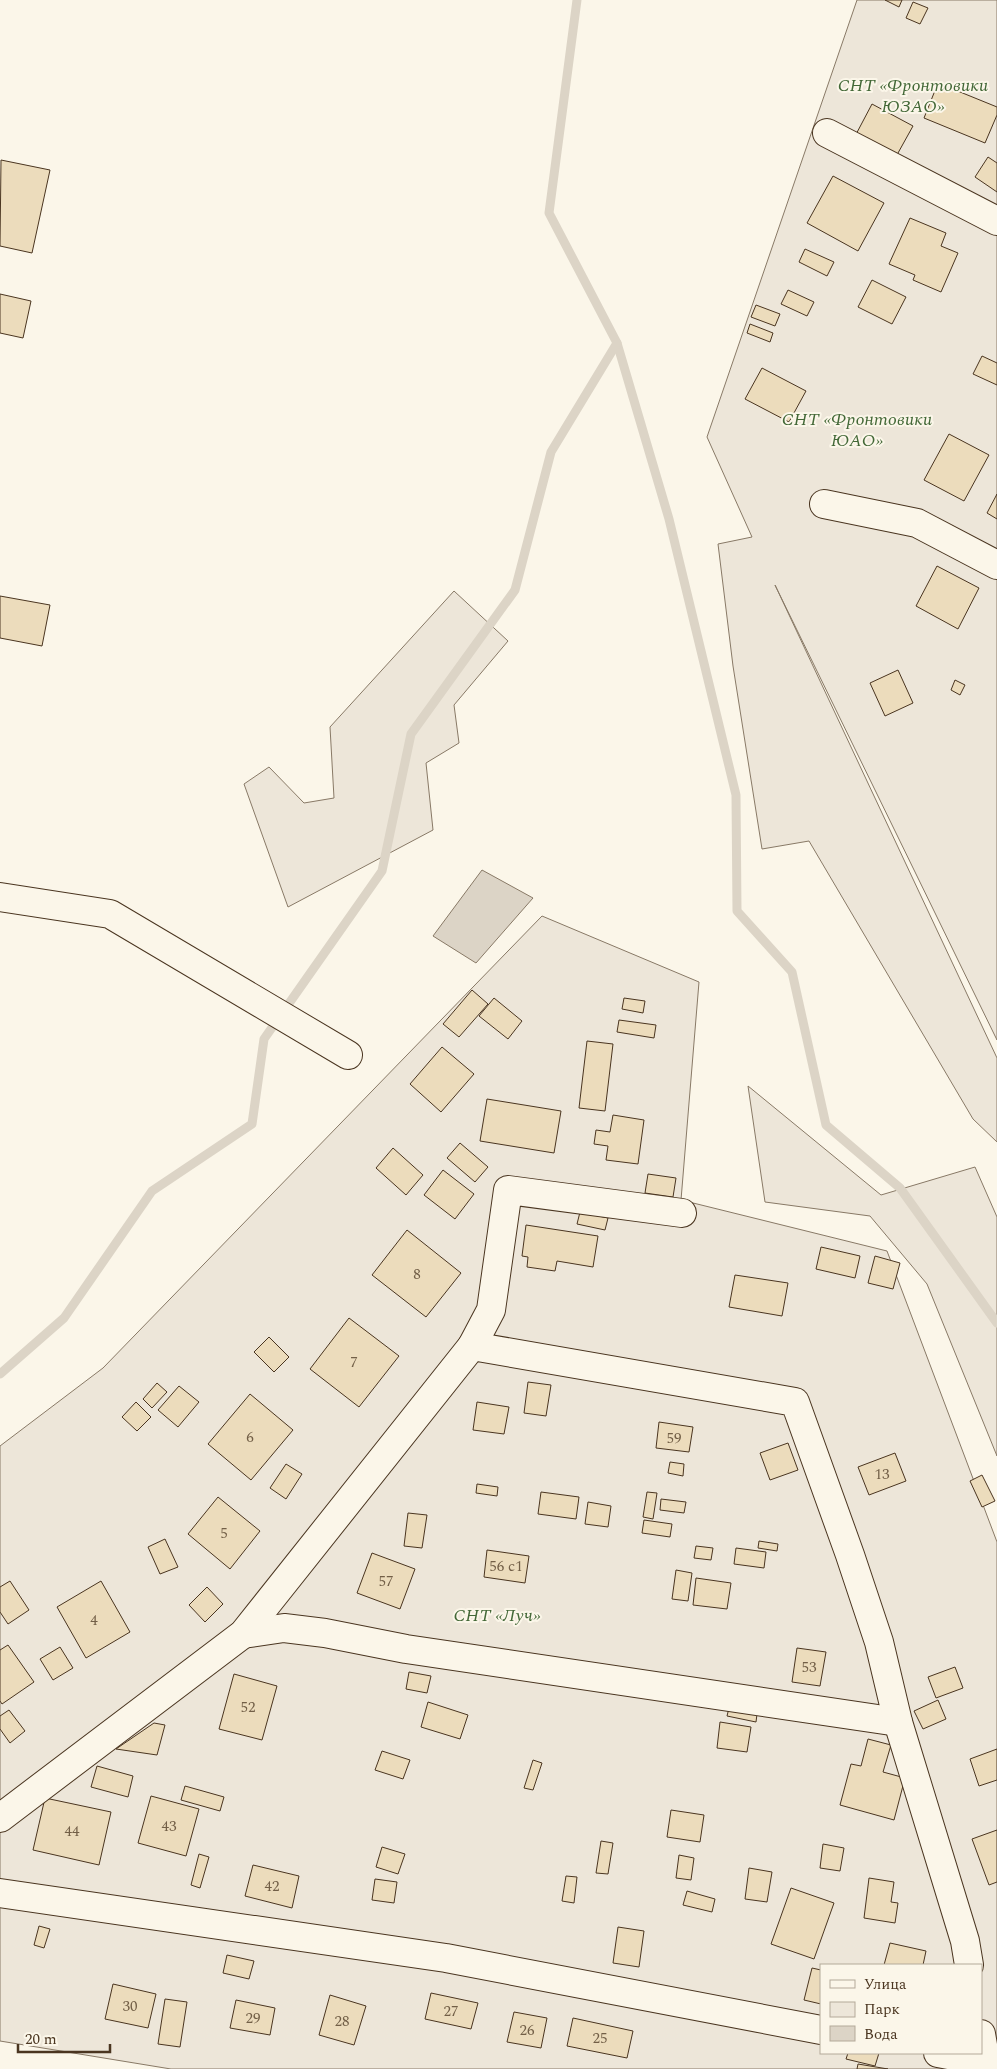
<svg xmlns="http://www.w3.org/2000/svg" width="997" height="2069" font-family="Spectral,serif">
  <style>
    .green { fill: #ede6d9; stroke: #887966; fill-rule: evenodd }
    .water { fill: #dcd4c6; stroke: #887966 }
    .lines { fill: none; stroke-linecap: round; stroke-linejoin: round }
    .stream { stroke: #dcd4c6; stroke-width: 9 }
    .building { fill: #ecdcbc; stroke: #4a3520 }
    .minor-casing { stroke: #4a3520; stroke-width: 30 }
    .minor { stroke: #fbf6e9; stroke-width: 28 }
    .labels { text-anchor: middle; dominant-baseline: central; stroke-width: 4; stroke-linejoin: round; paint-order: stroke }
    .number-label { font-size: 15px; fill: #725f47 }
    .park-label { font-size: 18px; font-style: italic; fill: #436837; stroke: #fbf6e9 }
  </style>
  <rect width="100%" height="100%" fill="#fbf6e9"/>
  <g class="green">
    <path d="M857 0H997V1040L775 585 997 1058V1142L973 1119 809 841 762 849 733 666 718 544 752 537 707 437Z"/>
    <path d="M454 591 508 641 454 705 459 743 426 763 433 830 288 907 244 784 269 767 304 803 334 798 330 727Z"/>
    <path d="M542 916 699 982 681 1200 887 1251 997 1542V2069H171L0 2041V1446L103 1368ZM821 1965H981V2053H821Z"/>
    <path d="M748 1086 881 1195 975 1167 997 1217V1456L927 1284 870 1216 765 1202Z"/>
  </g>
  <path class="water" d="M482 870 533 898 476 963 433 936Z"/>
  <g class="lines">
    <g class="stream">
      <path d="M577 0 549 213 617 343 669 519 736 795 737 911 792 972 826 1125 900 1188 997 1323"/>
      <path d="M0 1374 64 1318 152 1191 252 1124 264 1039 382 871 411 734 515 590 551 452 617 343"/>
    </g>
  </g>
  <g class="building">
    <path d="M885 0H902L899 7Z"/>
    <path d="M913 2 928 8 920 24 906 18Z"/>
    <path d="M938 83 997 107V115L985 143 924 118Z"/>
    <path d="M872 104 913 126 893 162 853 140Z"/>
    <path d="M988 157 997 163V192L975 177Z"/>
    <path d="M1 160 50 170 32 253 0 246Z"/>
    <path d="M833 176 884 203 858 251 807 223Z"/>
    <path d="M910 218 946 233 941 246 958 253 941 292 913 280 915 275 889 264Z"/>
    <path d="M805 249 834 262 827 276 799 262Z"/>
    <path d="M872 280 906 297 892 324 858 307Z"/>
    <path d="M788 290 814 302 807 316 781 304Z"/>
    <path d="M0 294 31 301 23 338 0 333Z"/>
    <path d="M756 305 780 314 775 326 751 317Z"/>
    <path d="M750 324 773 333 770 342 747 333Z"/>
    <path d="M982 356 997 363V385L973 374Z"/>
    <path d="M762 368 806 391 789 422 745 399Z"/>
    <path d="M949 434 989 455 964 501 924 480Z"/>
    <path d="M997 494V519L987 513Z"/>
    <path d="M937 566 979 588 958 629 916 606Z"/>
    <path d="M0 596 50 605 42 646 0 638Z"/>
    <path d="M898 670 913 703 885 716 870 683Z"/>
    <path d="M955 680 965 685 960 695 951 690Z"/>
    <path d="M472 990 488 1004 459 1037 443 1024Z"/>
    <path d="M494 998 522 1021 508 1039 479 1016Z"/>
    <path d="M624 998 645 1001 643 1013 622 1009Z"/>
    <path d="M619 1020 656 1025 654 1038 617 1032Z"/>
    <path d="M587 1041 613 1044 605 1111 579 1108Z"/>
    <path d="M442 1047 474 1074 441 1112 410 1084Z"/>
    <path d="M487 1099 561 1111 554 1153 480 1141Z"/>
    <path d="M613 1115 644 1120 638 1164 606 1160 608 1146 594 1144 596 1130 610 1132Z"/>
    <path d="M460 1143 488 1167 475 1182 447 1158Z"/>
    <path d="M393 1148 423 1175 406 1195 376 1168Z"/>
    <path d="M443 1170 474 1194 455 1219 424 1195Z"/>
    <path d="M648 1174 676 1178 673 1197 645 1193Z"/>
    <path d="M580 1212 608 1218 605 1230 577 1224Z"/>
    <path d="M526 1225 598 1236 593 1267 557 1261 555 1271 527 1267 528 1257 522 1256Z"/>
    <path d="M407 1230 461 1273 426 1317 372 1275Z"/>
    <path d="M821 1247 860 1256 855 1278 816 1269Z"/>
    <path d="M875 1256 900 1263 893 1289 868 1283Z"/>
    <path d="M735 1275 788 1283 782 1316 729 1307Z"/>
    <path d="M349 1318 399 1356 359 1407 310 1369Z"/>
    <path d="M269 1337 289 1357 274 1372 254 1352Z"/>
    <path d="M528 1382 551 1385 546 1416 524 1413Z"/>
    <path d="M157 1383 167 1392 152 1408 143 1399Z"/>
    <path d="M179 1386 199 1402 178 1427 158 1410Z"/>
    <path d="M250 1394 293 1430 251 1480 208 1444Z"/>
    <path d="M136 1402 151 1417 137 1431 122 1417Z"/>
    <path d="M477 1402 509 1407 504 1434 473 1430Z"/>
    <path d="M659 1422 693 1427 689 1452 656 1448Z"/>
    <path d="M788 1443 798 1470 770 1480 760 1453Z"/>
    <path d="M895 1453 906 1481 869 1495 858 1467Z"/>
    <path d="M670 1462 684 1464 683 1476 668 1473Z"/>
    <path d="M286 1464 302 1474 286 1499 270 1488Z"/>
    <path d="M982 1475 995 1501 982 1507 970 1481Z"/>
    <path d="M477 1484 498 1487 497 1496 476 1493Z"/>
    <path d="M541 1492 579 1497 576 1519 538 1514Z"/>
    <path d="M647 1492 657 1493 653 1519 643 1517Z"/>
    <path d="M218 1497 260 1531 230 1569 188 1534Z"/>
    <path d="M661 1499 686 1502 684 1513 660 1510Z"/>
    <path d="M588 1502 611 1506 608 1527 585 1524Z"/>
    <path d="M408 1513 427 1515 422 1548 404 1546Z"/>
    <path d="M644 1520 672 1524 670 1537 642 1533Z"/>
    <path d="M165 1539 178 1567 160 1574 148 1547Z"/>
    <path d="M759 1541 778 1544 777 1551 758 1548Z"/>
    <path d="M696 1546 713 1548 711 1560 694 1558Z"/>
    <path d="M736 1548 766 1552 764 1568 734 1564Z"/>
    <path d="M487 1550 529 1556 525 1583 484 1577Z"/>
    <path d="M372 1553 415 1569 400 1609 357 1593Z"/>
    <path d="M676 1570 692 1573 688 1601 672 1599Z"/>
    <path d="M696 1578 731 1583 727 1609 693 1605Z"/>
    <path d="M10 1581 29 1610 8 1624 0 1612V1587Z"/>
    <path d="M101 1581 130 1632 86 1658 57 1607Z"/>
    <path d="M207 1587 223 1604 205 1622 189 1605Z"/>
    <path d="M8 1645 34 1682 2 1704 0 1701V1650Z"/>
    <path d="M60 1647 73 1668 53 1680 40 1659Z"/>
    <path d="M797 1648 826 1652 820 1686 792 1682Z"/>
    <path d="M955 1667 963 1688 936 1698 928 1677Z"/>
    <path d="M409 1672 431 1676 427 1693 406 1689Z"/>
    <path d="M234 1674 277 1686 262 1740 219 1729Z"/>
    <path d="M938 1700 946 1719 923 1729 914 1711Z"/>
    <path d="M428 1702 468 1715 460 1739 421 1727Z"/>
    <path d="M729 1708 757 1714 756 1722 727 1716Z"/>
    <path d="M9 1710 25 1731 10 1743 0 1729V1716Z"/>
    <path d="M720 1722 751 1727 747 1752 717 1748Z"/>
    <path d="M154 1723 165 1725 157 1755 116 1749Z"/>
    <path d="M868 1739 891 1745 883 1772 905 1778 894 1820 840 1805 851 1764 861 1766Z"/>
    <path d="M997 1749V1780L979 1786 970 1759Z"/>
    <path d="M382 1751 410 1760 403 1779 375 1770Z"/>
    <path d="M533 1760 542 1763 533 1790 524 1788Z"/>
    <path d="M97 1766 133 1776 128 1797 91 1787Z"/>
    <path d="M185 1786 224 1797 220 1811 181 1800Z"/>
    <path d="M151 1796 199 1809 186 1856 138 1843Z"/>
    <path d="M45 1798 111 1812 99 1865 33 1850Z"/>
    <path d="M671 1810 704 1815 700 1842 667 1837Z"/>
    <path d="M997 1830V1882L989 1885 972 1839Z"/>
    <path d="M601 1841 613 1843 608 1874 596 1873Z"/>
    <path d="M823 1844 844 1848 840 1871 820 1868Z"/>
    <path d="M382 1847 405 1854 398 1874 376 1867Z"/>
    <path d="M199 1854 209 1857 200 1888 191 1885Z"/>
    <path d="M679 1855 694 1858 691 1880 676 1878Z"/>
    <path d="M253 1865 299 1876 292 1908 245 1896Z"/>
    <path d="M749 1868 772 1872 767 1902 745 1899Z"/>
    <path d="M566 1876 577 1877 574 1903 562 1901Z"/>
    <path d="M869 1878 894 1882 891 1902 898 1903 895 1923 864 1918Z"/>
    <path d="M375 1879 397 1882 394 1903 372 1900Z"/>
    <path d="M791 1888 834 1903 814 1959 771 1944Z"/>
    <path d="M687 1891 715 1899 712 1912 683 1905Z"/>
    <path d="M39 1926 50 1929 44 1948 34 1945Z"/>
    <path d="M618 1927 644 1931 639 1967 613 1963Z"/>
    <path d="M890 1943 926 1951 923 1965H884Z"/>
    <path d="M227 1955 254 1961 249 1979 223 1973Z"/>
    <path d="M812 1968 821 1970V2004L804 2000Z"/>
    <path d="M113 1984 156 1994 148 2028 105 2019Z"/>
    <path d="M431 1993 478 2003 471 2029 425 2019Z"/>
    <path d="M330 1995 366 2006 354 2045 319 2035Z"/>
    <path d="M165 1999 187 2002 180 2047 158 2044Z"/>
    <path d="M236 2000 275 2008 270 2035 230 2028Z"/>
    <path d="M514 2012 547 2018 541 2048 507 2042Z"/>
    <path d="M573 2018 633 2031 627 2058 567 2046Z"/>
    <path d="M848 2053H879L875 2066 846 2059Z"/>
    <path d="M858 2064 888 2069H857Z"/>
  </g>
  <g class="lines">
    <g class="minor-casing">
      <g id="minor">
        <path d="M827 133 997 221"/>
        <path d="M824 504 917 523 997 565"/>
        <path d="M0 897 110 914 348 1055"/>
        <path d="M472 1346 491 1310 508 1190 682 1213"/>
        <path d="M243 1634 284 1628 325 1633 406 1649 898 1722"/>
        <path d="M0 1818 243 1634 472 1346 795 1402 850 1555 879 1642 898 1722 965 1941 969 1965"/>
        <path d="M0 1893 446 1958 821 2030"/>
        <path d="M981 2034 986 2062 984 2069"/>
        <path d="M938 2053 986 2062"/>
      </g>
    </g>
    <use href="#minor" class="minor"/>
  </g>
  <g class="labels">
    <g class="number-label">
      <text x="417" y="1274">8</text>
      <text x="354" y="1362">7</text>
      <text x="250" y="1437">6</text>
      <text x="674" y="1438">59</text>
      <text x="882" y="1474">13</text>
      <text x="224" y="1533">5</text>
      <text x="506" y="1566">56 с1</text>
      <text x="386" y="1581">57</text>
      <text x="94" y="1620">4</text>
      <text x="809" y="1667">53</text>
      <text x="248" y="1707">52</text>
      <text x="169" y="1826">43</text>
      <text x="72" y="1831">44</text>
      <text x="272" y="1886">42</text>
      <text x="130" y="2006">30</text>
      <text x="451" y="2011">27</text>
      <text x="253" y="2018">29</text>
      <text x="342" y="2021">28</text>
      <text x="527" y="2030">26</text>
      <text x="600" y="2038">25</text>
    </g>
    <g class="park-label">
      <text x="913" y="85">СНТ «Фронтовики<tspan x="913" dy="21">ЮЗАО»</tspan></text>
      <text x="857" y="419">СНТ «Фронтовики<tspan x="857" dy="21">ЮАО»</tspan></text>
      <text x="497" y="1615">СНТ «Луч»</text>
    </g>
  </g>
  <rect x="820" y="1964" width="162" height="90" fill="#fbf6e9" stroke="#b4a999"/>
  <rect x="830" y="1980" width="25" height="8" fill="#fbf6e9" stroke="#b4a999"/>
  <text x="864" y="1989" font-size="15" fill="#4a3520">Улица</text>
  <rect x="830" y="2002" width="25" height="15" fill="#ede6d9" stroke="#b4a999"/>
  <text x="864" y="2014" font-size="15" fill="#4a3520">Парк</text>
  <rect x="830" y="2026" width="25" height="15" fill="#dcd4c6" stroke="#b4a999"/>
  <text x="864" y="2039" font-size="15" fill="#4a3520">Вода</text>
  <path d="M18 2044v8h92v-8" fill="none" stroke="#4a3520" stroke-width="2.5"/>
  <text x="25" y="2044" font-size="15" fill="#4a3520" stroke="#fbf6e9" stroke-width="4" paint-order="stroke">20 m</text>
</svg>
